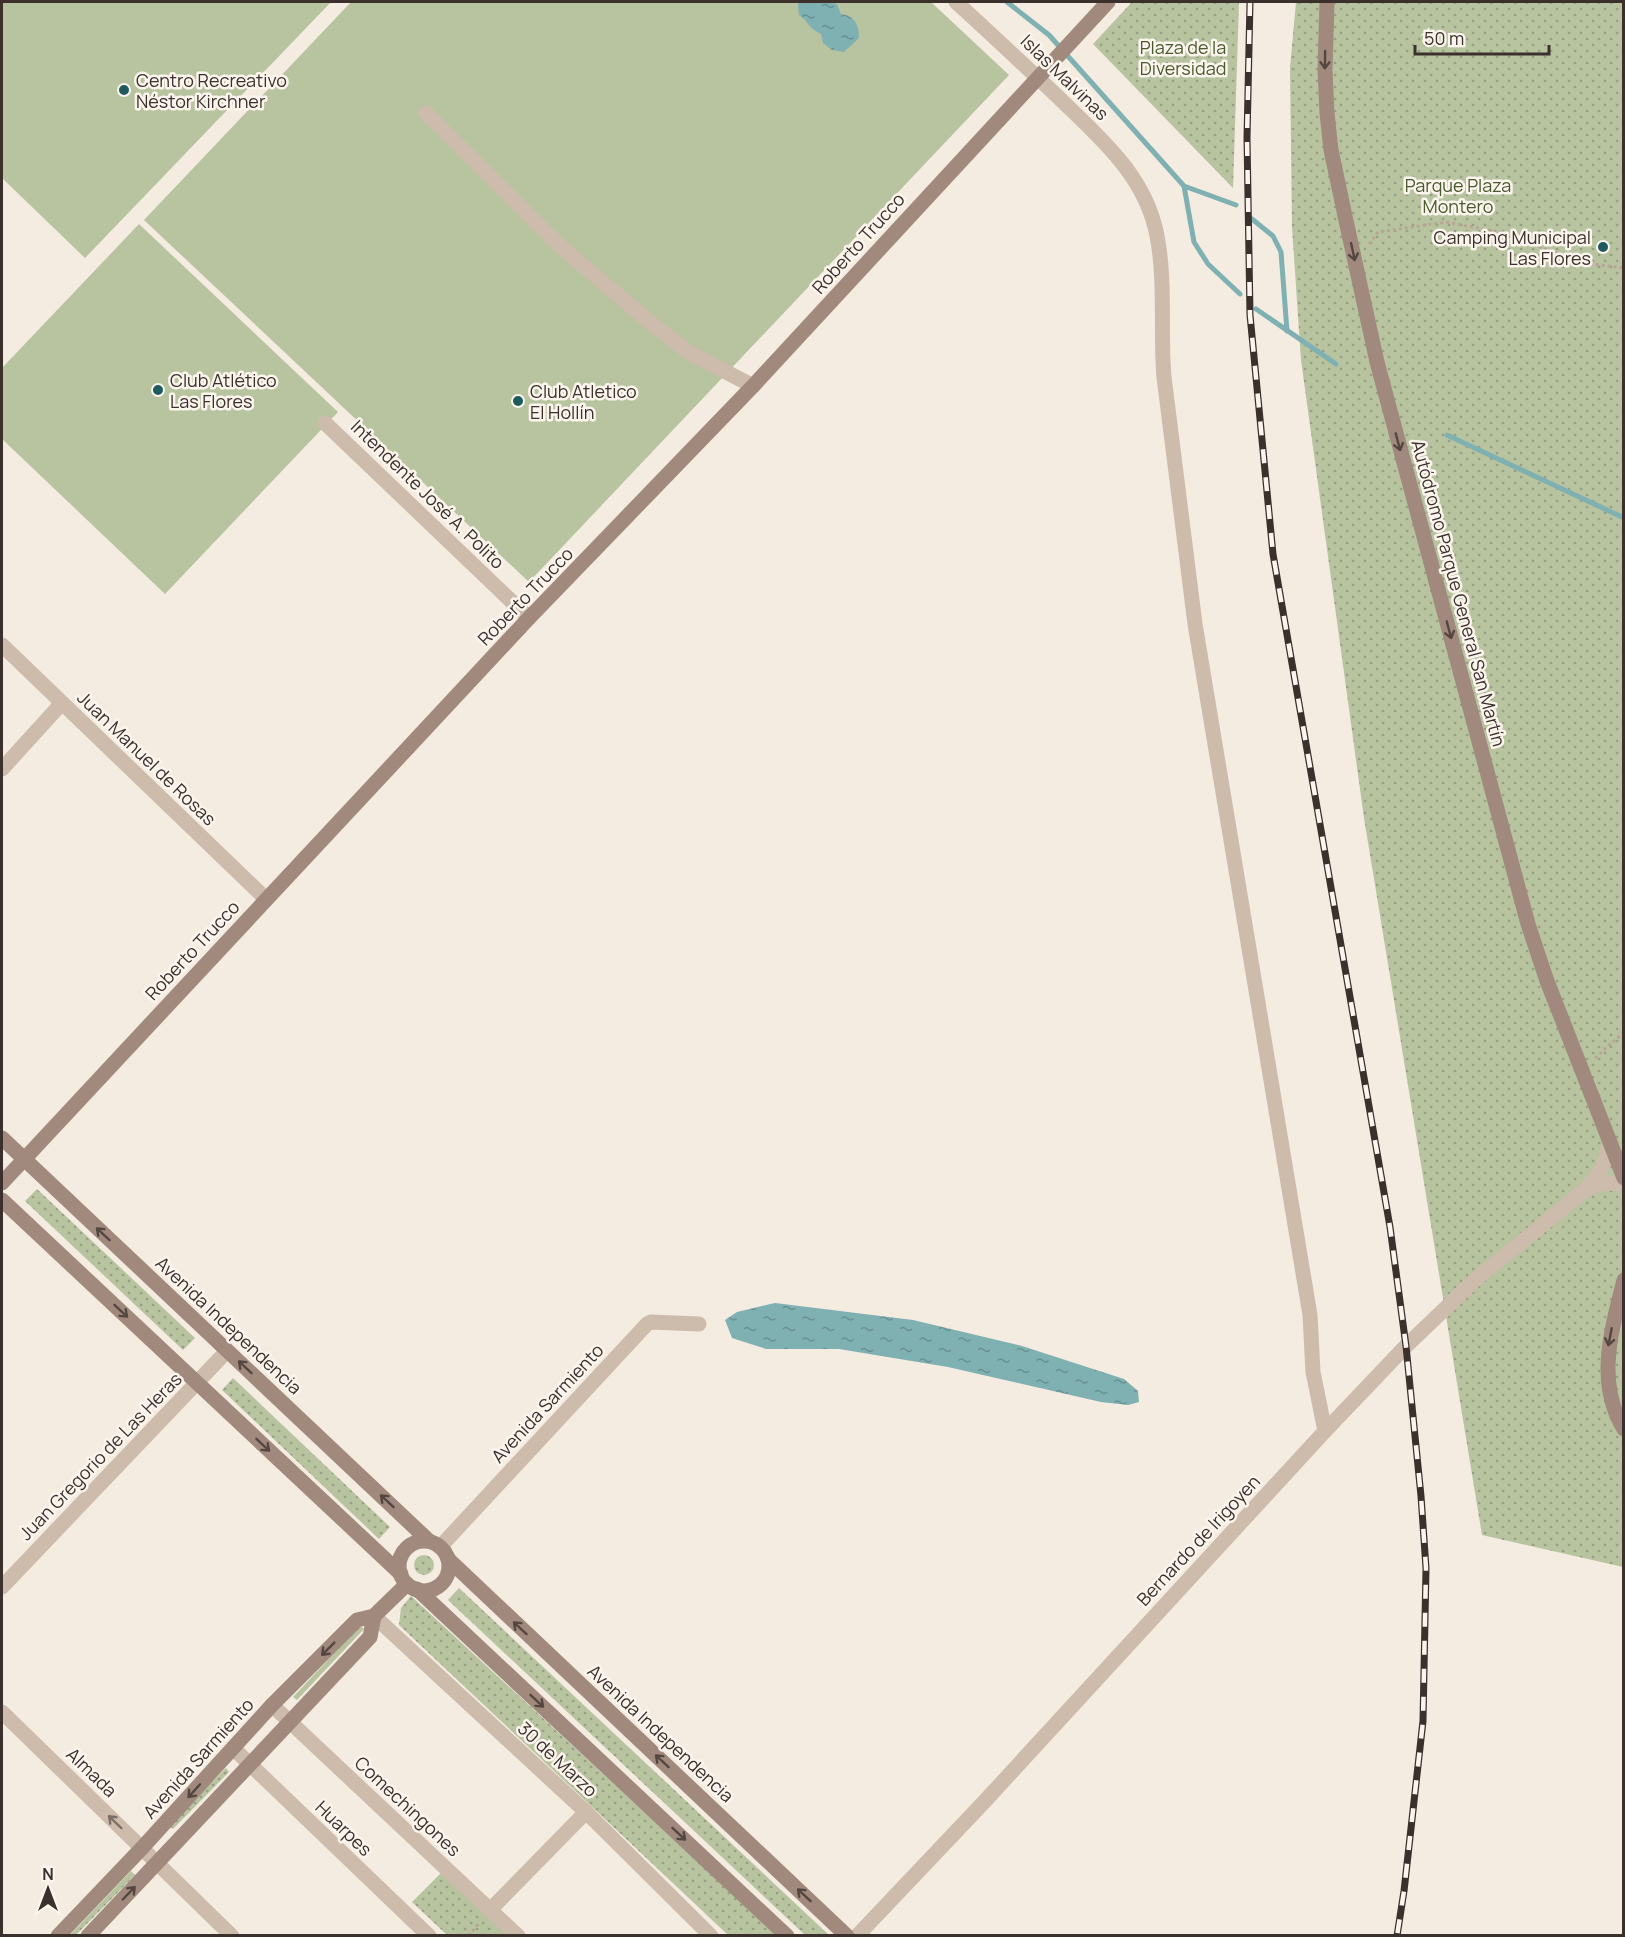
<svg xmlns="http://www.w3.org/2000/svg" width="1625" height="1937" font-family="Manrope,sans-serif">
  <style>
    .grass { fill: url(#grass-dots) }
    .garden { fill: #b8c4a0 }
    .water { fill: url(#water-ripples) }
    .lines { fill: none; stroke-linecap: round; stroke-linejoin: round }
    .stream { stroke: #7fb0b2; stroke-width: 5 }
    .path { stroke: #b9a596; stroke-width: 3; stroke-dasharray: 3 3; stroke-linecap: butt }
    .minor { stroke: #cdbbac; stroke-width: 15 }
    .tertiary { stroke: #cdbbac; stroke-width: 15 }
    .secondary { stroke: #a18a7d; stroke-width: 15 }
    .rail-casing { stroke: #3b302b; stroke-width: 7 }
    .rail { stroke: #fbf5ee; stroke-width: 4.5; stroke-dasharray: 14; stroke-linecap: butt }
    .oneway { stroke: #544640 }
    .oneway2 { stroke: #7d6f65 }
    .poi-dot { fill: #1f5a5e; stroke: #fbf5ee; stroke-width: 2 }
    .labels { text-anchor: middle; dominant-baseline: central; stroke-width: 5; stroke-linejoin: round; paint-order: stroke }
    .park-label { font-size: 18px; fill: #4a5a2e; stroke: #fbf5ee }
    .street-label { font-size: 18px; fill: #3b302b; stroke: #fbf5ee }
    .poi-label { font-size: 18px; fill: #3b302b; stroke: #fbf5ee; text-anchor: start }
  </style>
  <defs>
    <pattern id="grass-dots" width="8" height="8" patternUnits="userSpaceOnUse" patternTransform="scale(1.5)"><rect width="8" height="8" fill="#b8c4a0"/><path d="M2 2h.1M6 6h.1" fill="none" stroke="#97a083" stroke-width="1.8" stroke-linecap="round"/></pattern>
    <pattern id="water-ripples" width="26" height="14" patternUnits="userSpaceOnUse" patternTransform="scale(1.5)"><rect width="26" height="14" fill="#7fb0b2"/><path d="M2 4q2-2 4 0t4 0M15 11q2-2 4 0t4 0" fill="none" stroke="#699091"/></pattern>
  </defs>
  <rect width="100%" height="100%" fill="#f4ebe1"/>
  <g class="grass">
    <path d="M1132 2H1239L1233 188 1093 44Z"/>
    <path d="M1296 2H1623V1567L1482 1535 1364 818 1301 360 1292 227 1290 68Z"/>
    <path d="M37 1189 195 1338 183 1350 25 1201Z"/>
    <path d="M233 1378 390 1527 379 1539 222 1390Z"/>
    <circle cx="424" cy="1565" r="10"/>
    <path d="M459 1588 829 1935H805L448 1600Z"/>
    <path d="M411 1596 777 1935H728L399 1625 401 1608Z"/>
    <path d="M360 1626 364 1629 297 1700 293 1697Z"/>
    <path d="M226 1768 229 1772 173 1829 169 1826Z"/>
    <path d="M131 1871 135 1875 76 1935 69 1936Z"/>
    <path d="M442 1872 508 1935H447L412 1902Z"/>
  </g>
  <g class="garden">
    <path d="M2 2H331L85 258 2 178Z"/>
    <path d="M351 2H931L1009 75 529 582 144 220Z"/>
    <path d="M139 224 338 412 165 594 2 439V368Z"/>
  </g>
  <g class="water">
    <path d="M799 2H828L837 4 841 14C855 16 859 25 859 38L844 52 832 50 823 43 821 34C808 28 809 22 799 15L798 5Z"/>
    <path d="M775 1303 913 1320 1022 1346 1124 1379 1138 1391 1139 1402 1128 1405 1101 1402 948 1367 839 1349H766L732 1338 725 1320 737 1312Z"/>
  </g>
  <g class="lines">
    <g class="stream">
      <path d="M1007 2 1049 35 1184 186 1194 242 1208 264 1240 294"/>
      <path d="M1184 186 1236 205"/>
      <path d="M1252 219 1273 236 1281 252 1287 331"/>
      <path d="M1256 309 1336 364"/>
      <path d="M1447 435 1624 518"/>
    </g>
    <g class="path">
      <path d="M1369 244 1378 232 1446 222 1499 232 1584 263 1624 268"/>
      <path d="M1595 1058 1624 1032"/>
      <path d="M469 1936 480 1922"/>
    </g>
    <g class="minor">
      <path d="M956 2C990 33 1023 64 1056 95 1098 136 1146 175 1157 236 1166 282 1160 331 1164 377L1195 624 1310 1315 1313 1372 1325 1431"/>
      <path d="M426 113 561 247 646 319 688 352 753 386"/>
      <path d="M325 423 529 618"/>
      <path d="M2 645 266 899"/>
      <path d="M2 769 62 703"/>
      <path d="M440 1547 647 1324 651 1322 699 1324"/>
      <path d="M2 1587 227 1351"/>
      <path d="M374 1616 586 1812 711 1936"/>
      <path d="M272 1705 518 1936"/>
      <path d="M2 1712 232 1936"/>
      <path d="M233 1748 429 1936"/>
      <path d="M491 1909 586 1812"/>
    </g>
    <g class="tertiary">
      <path d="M1586 1189 1605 1183 1624 1184"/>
      <path d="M857 1936 984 1802 1325 1431 1406 1346 1475 1280 1586 1189 1602 1169 1610 1142"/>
    </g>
    <g class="secondary">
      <path d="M1327 2 1325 70 1327 113 1331 150 1345 216 1377 362 1528 924 1547 981 1624 1178"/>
      <path d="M2 1138 429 1541"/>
      <path d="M2 1183 529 618 753 386 1108 2"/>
      <path d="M2 1200 401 1574"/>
      <path d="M1624 1280C1612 1328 1595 1382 1624 1429"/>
      <circle cx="424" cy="1566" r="25"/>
      <path d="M448 1559 847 1936"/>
      <path d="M417 1589 787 1936"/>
      <path d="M58 1936 142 1848 272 1705 357 1620 374 1616 407 1584"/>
      <path d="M88 1936 370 1637 374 1616"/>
    </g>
    <g class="rail-casing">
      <path id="rail" d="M1250 2 1247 138 1250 315 1273 554 1390 1227 1406 1346 1421 1496 1426 1568 1423 1721 1404 1891 1397 1936"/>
    </g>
    <use href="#rail" class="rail"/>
  </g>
  <defs><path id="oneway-shaft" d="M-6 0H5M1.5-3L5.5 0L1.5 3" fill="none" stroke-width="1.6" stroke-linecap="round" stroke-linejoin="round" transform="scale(1.5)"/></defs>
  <g class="oneway">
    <use href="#oneway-shaft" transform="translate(1325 60) rotate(91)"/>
    <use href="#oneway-shaft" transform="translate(1353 252) rotate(78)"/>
    <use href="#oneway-shaft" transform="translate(1398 442) rotate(75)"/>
    <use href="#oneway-shaft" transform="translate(1449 630) rotate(75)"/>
    <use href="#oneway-shaft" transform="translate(103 1234) rotate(-137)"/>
    <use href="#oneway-shaft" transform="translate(121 1311) rotate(43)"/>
    <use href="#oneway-shaft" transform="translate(1610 1337) rotate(101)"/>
    <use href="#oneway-shaft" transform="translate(245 1367) rotate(-137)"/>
    <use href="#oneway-shaft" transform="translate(263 1445) rotate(43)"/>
    <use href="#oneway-shaft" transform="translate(387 1501) rotate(-137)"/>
    <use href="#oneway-shaft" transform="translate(520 1628) rotate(-137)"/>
    <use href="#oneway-shaft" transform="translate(328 1649) rotate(135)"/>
    <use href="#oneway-shaft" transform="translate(537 1701) rotate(43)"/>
    <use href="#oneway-shaft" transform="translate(662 1761) rotate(-137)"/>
    <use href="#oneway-shaft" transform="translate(194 1791) rotate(132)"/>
    <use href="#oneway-shaft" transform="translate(679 1834) rotate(43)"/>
    <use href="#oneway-shaft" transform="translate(129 1893) rotate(-46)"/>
    <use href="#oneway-shaft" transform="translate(804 1895) rotate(-137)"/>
  </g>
  <use class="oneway2" href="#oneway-shaft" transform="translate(115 1822) rotate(-136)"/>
  <g class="poi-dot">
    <circle cx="124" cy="90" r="6"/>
    <circle cx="1603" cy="247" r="6"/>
    <circle cx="158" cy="390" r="6"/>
    <circle cx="518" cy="401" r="6"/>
  </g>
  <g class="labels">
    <g class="park-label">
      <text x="1183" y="47">Plaza de la<tspan x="1183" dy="21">Diversidad</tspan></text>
      <text x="1458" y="185">Parque Plaza<tspan x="1458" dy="21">Montero</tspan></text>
    </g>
    <g class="street-label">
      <text transform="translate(1065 77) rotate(44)">Islas Malvinas</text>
      <text transform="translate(858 243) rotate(-48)">Roberto Trucco</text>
      <text transform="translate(428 494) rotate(44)">Intendente José A. Polito</text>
      <text transform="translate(1459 593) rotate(75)">Autódromo Parque General San Martín</text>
      <text transform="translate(525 596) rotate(-46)">Roberto Trucco</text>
      <text transform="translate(147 758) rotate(44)">Juan Manuel de Rosas</text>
      <text transform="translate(192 950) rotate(-47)">Roberto Trucco</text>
      <text transform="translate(229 1325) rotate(43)">Avenida Independencia</text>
      <text transform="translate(547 1403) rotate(-47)">Avenida Sarmiento</text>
      <text transform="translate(100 1456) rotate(-46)">Juan Gregorio de Las Heras</text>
      <text transform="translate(1198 1540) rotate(-47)">Bernardo de Irigoyen</text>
      <text transform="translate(661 1733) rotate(43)">Avenida Independencia</text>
      <text transform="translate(198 1758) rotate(-48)">Avenida Sarmiento</text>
      <text transform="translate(558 1759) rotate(43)">30 de Marzo</text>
      <text transform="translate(92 1772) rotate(44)">Almada</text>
      <text transform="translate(408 1806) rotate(43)">Comechingones</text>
      <text transform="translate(344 1828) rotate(44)">Huarpes</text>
    </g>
    <g class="poi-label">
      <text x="136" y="80">Centro Recreativo<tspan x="136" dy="21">Néstor Kirchner</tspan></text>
      <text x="1591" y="237" text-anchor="end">Camping Municipal<tspan x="1591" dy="21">Las Flores</tspan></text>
      <text x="170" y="380">Club Atlético<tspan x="170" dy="21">Las Flores</tspan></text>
      <text x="530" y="391">Club Atletico<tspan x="530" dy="21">El Hollín</tspan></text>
    </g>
  </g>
  <rect width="1625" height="1937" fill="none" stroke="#3b302b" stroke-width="6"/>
  <g transform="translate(48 1889)" stroke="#fbf5ee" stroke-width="4.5" paint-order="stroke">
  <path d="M0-4.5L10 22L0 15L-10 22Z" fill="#3b302b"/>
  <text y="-9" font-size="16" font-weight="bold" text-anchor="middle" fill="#3b302b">N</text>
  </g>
  <path d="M1415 45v9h134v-9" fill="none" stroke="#3b302b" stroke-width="3"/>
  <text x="1424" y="45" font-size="18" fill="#3b302b" stroke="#fbf5ee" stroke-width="4.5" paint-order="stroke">50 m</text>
</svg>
